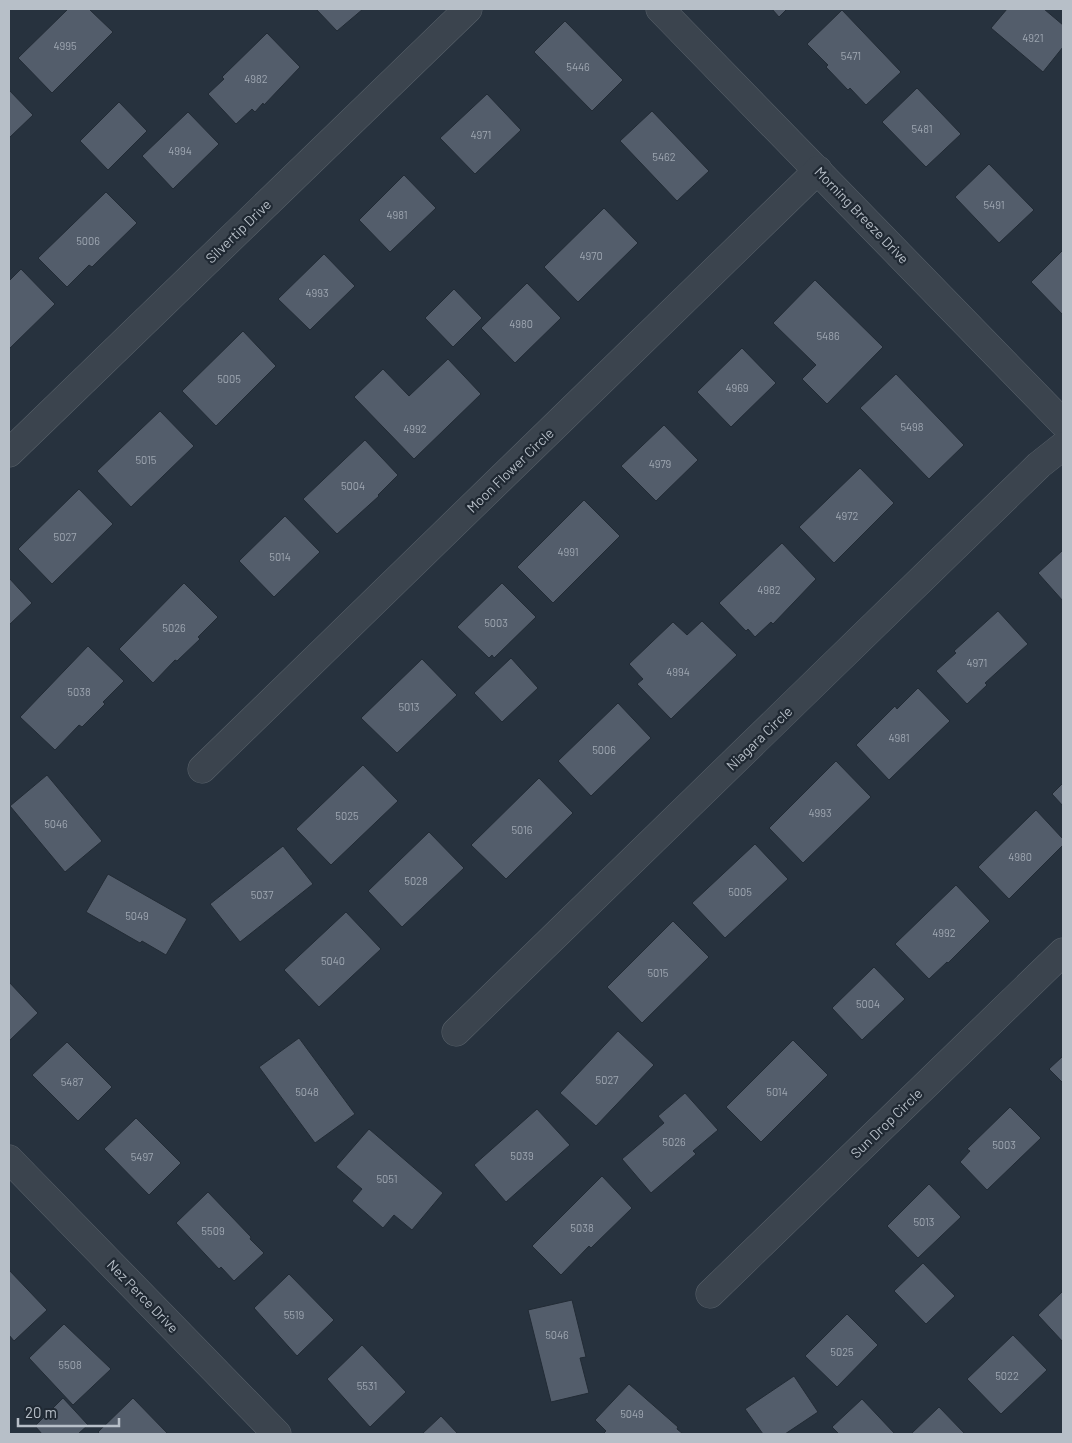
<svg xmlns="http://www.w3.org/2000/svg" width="1072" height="1443" font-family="Barlow,sans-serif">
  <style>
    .building { fill: #535d6b; stroke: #222b35 }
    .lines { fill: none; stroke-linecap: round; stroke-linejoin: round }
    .street-casing { stroke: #59626b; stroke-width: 29 }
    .street { stroke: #3b444e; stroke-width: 28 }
    .labels { text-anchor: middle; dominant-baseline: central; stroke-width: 4.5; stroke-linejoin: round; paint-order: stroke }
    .number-label { font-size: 11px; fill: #9ea6b1 }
    .street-label { font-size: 14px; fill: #b7bfc8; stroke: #202933 }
  </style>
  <rect width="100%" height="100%" fill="#27323e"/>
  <g class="building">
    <path d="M68 9H89L113 32 52 93 18 58Z"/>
    <path d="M316 9H363L337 31Z"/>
    <path d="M772 9H787L779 17Z"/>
    <path d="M1007 9H1044L1063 25V47L1043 72 991 28Z"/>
    <path d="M842 10 901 72 866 105 850 88 848 90 826 67 828 65 807 44Z"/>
    <path d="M565 21 623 80 592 111 534 52Z"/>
    <path d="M267 33 300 67 264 105 263 103 255 112 252 109 236 124 208 94 224 79 222 77Z"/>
    <path d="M917 88 961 134 926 167 882 122Z"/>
    <path d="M9 90 33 115 9 138Z"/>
    <path d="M487 94 521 130 475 174 440 138Z"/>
    <path d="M119 102 147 131 108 170 80 141Z"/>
    <path d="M652 111 709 171 677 201 620 141Z"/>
    <path d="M188 112 219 144 173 189 142 156Z"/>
    <path d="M989 164 1034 210 999 243 955 197Z"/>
    <path d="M404 175 436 208 390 252 359 220Z"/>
    <path d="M106 192 137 223 92 267 89 265 67 287 38 258Z"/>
    <path d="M604 208 638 243 578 302 544 267Z"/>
    <path d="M1063 250V315L1031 282Z"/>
    <path d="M324 254 355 286 310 330 278 299Z"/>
    <path d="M21 269 55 304 9 349V281Z"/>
    <path d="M815 280 883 347 827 404 802 379 816 365 773 323Z"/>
    <path d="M527 283 561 318 515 363 481 328Z"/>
    <path d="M454 289 482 318 453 347 425 318Z"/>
    <path d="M243 331 276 366 216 426 182 391Z"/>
    <path d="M742 348 776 383 731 427 697 392Z"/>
    <path d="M448 359 481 394 414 459 354 397 383 369 409 396Z"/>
    <path d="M896 374 964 445 929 479 860 408Z"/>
    <path d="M160 411 194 446 131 507 97 471Z"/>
    <path d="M664 425 698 460 656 501 621 466Z"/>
    <path d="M365 440 398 475 378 495 379 496 337 534 303 499Z"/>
    <path d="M860 468 894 503 834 563 799 527Z"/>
    <path d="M79 489 113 524 52 584 18 549Z"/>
    <path d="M584 500 620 536 553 603 517 567Z"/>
    <path d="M285 516 320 552 274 597 239 561Z"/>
    <path d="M782 543 816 579 773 624 771 622 755 637 748 629 746 631 719 603Z"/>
    <path d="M1063 550V601L1038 573Z"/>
    <path d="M9 578 32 603 9 625Z"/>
    <path d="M184 583 218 617 198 637 200 639 177 661 175 660 153 683 119 649Z"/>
    <path d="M502 583 536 617 494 658 492 655 489 658 457 627Z"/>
    <path d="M998 611 1028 644 985 683 987 685 967 704 936 671 956 653 954 651Z"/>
    <path d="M702 621 737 655 671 719 637 684 643 679 629 664 673 622 687 635Z"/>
    <path d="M88 646 124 681 103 702 105 704 82 727 79 725 55 750 20 717Z"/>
    <path d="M511 658 538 688 502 722 474 693Z"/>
    <path d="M422 659 457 695 397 753 361 718Z"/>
    <path d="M918 688 950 721 889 780 856 745 895 706 897 709Z"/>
    <path d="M618 703 651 738 591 796 558 761Z"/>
    <path d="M836 761 871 797 803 863 769 828Z"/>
    <path d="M363 765 398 801 331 865 296 829Z"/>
    <path d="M47 775 102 841 65 872 10 806Z"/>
    <path d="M539 778 573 813 506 879 471 845Z"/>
    <path d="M1063 783V806L1052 794Z"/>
    <path d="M1036 810 1063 839V845L1009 899 978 867Z"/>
    <path d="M429 832 464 868 402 927 368 891Z"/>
    <path d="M755 844 788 879 725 938 692 903Z"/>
    <path d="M283 846 313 884 240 942 210 904Z"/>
    <path d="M108 874 187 919 166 955 142 941 140 943 86 912Z"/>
    <path d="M956 885 990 921 948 963 947 962 929 979 895 944Z"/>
    <path d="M346 912 381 949 319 1007 284 970Z"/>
    <path d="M673 921 709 957 642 1023 607 987Z"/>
    <path d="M874 967 905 999 862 1040 832 1008Z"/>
    <path d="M9 982 38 1013 9 1041Z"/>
    <path d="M618 1031 654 1065 596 1126 560 1093Z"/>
    <path d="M299 1038 355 1114 315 1143 259 1067Z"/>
    <path d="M793 1040 828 1075 761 1142 726 1107Z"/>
    <path d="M67 1042 112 1087 78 1121 32 1075Z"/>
    <path d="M1063 1056V1083L1049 1069Z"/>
    <path d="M685 1093 718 1130 693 1151 696 1154 651 1193 622 1159 664 1123 658 1116Z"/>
    <path d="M1010 1107 1041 1138 987 1190 960 1162 970 1151 967 1149Z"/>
    <path d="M537 1109 570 1145 506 1202 474 1165Z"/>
    <path d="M136 1118 181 1163 149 1195 104 1149Z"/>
    <path d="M369 1129 443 1193 412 1230 394 1215 383 1228 352 1201 362 1189 336 1167Z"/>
    <path d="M602 1176 632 1208 591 1248 589 1246 561 1275 532 1246Z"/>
    <path d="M929 1184 961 1217 918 1258 887 1226Z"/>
    <path d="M208 1192 251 1237 250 1239 264 1253 234 1281 221 1267 219 1269 176 1223Z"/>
    <path d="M923 1263 955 1296 926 1324 894 1291Z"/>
    <path d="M9 1270 47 1310 14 1341 9 1335Z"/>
    <path d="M289 1274 334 1320 297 1356 254 1308Z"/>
    <path d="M1063 1291V1342L1038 1315Z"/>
    <path d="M572 1300 586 1357 580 1358 589 1393 551 1402 528 1310Z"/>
    <path d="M847 1314 878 1345 837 1387 805 1356Z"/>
    <path d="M64 1324 111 1369 73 1405 29 1358Z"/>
    <path d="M1013 1335 1047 1370 1001 1414 967 1379Z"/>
    <path d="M362 1345 406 1392 370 1427 327 1379Z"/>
    <path d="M794 1376 818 1412 785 1434H763L745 1409Z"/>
    <path d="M629 1384 678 1427 677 1429 683 1434H603L606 1431 595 1420Z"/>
    <path d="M63 1398 88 1425 78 1434H42L35 1426Z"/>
    <path d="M133 1398 168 1434H100L98 1432Z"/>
    <path d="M862 1399 895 1434H839L832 1427Z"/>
    <path d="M939 1407 965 1434H911Z"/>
    <path d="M441 1416 458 1434H422Z"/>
  </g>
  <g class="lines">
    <g class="street-casing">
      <g id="street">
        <path d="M660 9 1063 423"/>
        <path d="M9 453 468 9"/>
        <path d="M202 769 818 170"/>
        <path d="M456 1032 1039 465 1063 446"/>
        <path d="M9 1159 277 1434"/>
        <path d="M710 1294 1063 952"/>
      </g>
    </g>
    <use href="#street" class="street"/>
  </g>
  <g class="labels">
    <g class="number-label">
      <text x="1033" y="37">4921</text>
      <text x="65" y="45">4995</text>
      <text x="851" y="55">5471</text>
      <text x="578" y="66">5446</text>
      <text x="256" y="78">4982</text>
      <text x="922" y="128">5481</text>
      <text x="481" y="134">4971</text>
      <text x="180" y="150">4994</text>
      <text x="664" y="156">5462</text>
      <text x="994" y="204">5491</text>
      <text x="397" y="214">4981</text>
      <text x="88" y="240">5006</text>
      <text x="591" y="255">4970</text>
      <text x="317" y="292">4993</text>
      <text x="521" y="323">4980</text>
      <text x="828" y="335">5486</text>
      <text x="229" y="378">5005</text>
      <text x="737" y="387">4969</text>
      <text x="912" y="426">5498</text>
      <text x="415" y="428">4992</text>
      <text x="146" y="459">5015</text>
      <text x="660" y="463">4979</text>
      <text x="353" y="485">5004</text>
      <text x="847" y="515">4972</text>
      <text x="65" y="536">5027</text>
      <text x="568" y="551">4991</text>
      <text x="280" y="556">5014</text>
      <text x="769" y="589">4982</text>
      <text x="496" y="622">5003</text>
      <text x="174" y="627">5026</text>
      <text x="977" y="662">4971</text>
      <text x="678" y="671">4994</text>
      <text x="79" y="691">5038</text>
      <text x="409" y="706">5013</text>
      <text x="899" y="737">4981</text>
      <text x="604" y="749">5006</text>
      <text x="820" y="812">4993</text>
      <text x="347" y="815">5025</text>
      <text x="56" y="823">5046</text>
      <text x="522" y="829">5016</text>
      <text x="1020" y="856">4980</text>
      <text x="416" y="880">5028</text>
      <text x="740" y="891">5005</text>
      <text x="262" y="894">5037</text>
      <text x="137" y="915">5049</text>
      <text x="944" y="932">4992</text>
      <text x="333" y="960">5040</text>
      <text x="658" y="972">5015</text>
      <text x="868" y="1003">5004</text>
      <text x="607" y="1079">5027</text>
      <text x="72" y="1081">5487</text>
      <text x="307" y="1091">5048</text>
      <text x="777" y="1091">5014</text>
      <text x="674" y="1141">5026</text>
      <text x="1004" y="1144">5003</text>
      <text x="522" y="1155">5039</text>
      <text x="142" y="1156">5497</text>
      <text x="387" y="1178">5051</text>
      <text x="924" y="1221">5013</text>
      <text x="582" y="1227">5038</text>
      <text x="213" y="1230">5509</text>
      <text x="294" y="1314">5519</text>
      <text x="557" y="1334">5046</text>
      <text x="842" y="1351">5025</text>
      <text x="70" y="1364">5508</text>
      <text x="1007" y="1375">5022</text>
      <text x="367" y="1385">5531</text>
      <text x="632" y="1413">5049</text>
    </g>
    <g class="street-label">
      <text transform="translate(862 215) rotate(46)">Morning Breeze Drive</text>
      <text transform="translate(238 231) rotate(-44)">Silvertip Drive</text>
      <text transform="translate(510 470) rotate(-44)">Moon Flower Circle</text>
      <text transform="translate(759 738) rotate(-44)">Niagara Circle</text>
      <text transform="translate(886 1123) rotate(-44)">Sun Drop Circle</text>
      <text transform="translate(143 1296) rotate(46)">Nez Perce Drive</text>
    </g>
  </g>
  <rect width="1072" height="1443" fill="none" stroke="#b7bfc8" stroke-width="20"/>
  <path d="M18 1418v8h101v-8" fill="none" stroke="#b7bfc8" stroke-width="2.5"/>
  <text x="25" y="1418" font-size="15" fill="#b7bfc8" stroke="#202933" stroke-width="4" paint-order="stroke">20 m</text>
</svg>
